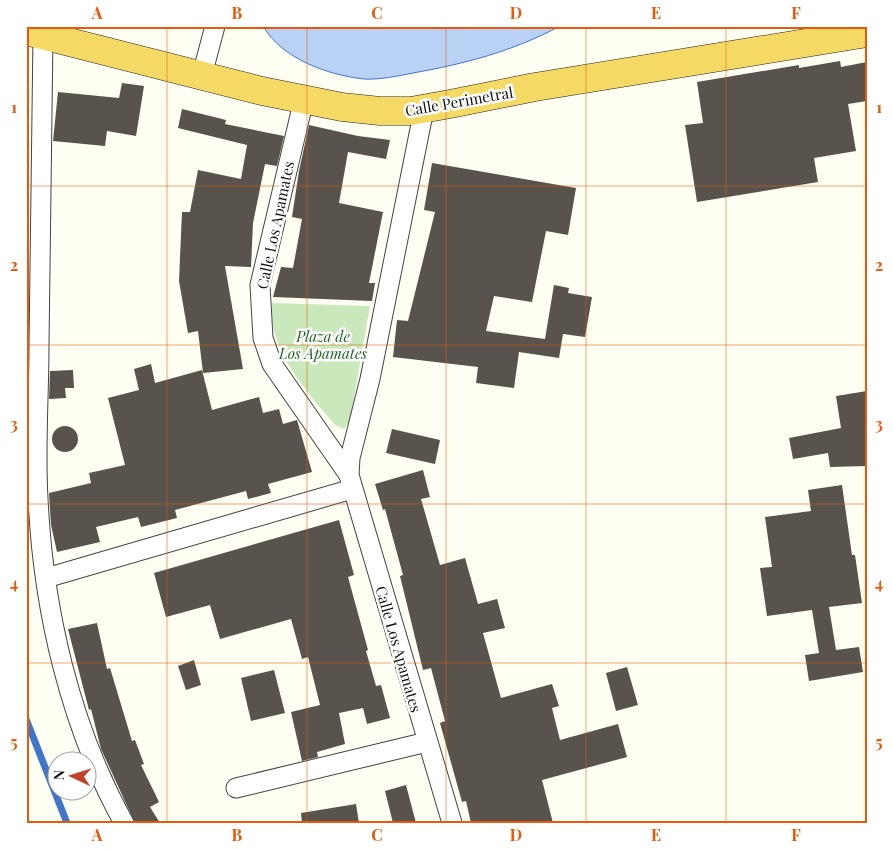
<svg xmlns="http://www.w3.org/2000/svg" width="893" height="849" font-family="'Playfair Display',serif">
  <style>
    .green { fill: #c9e9bc }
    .water { fill: #b8d1f5; stroke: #4075cb }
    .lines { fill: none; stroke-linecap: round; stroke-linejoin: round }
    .stream { stroke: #4075cb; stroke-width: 7 }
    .building { fill: #58534c }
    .minor-casing { stroke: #434343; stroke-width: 21 }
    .trunk-casing { stroke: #212121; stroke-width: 29 }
    .minor { stroke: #fff; stroke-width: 19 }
    .trunk { stroke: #f4da65; stroke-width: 28 }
    .grid { fill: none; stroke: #e8590c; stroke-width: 1; stroke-opacity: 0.55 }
    .labels { text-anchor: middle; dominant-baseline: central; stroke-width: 5; stroke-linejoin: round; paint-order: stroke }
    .street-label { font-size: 15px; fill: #101010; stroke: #fff }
    .park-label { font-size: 15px; font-style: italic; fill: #206721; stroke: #fff }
    .neatline { fill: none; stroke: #e8590c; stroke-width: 2 }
    .grid-label { font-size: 16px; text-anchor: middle; font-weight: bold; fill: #e8590c }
  </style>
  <rect width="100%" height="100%" fill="#fefff2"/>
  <path class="green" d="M272 303 370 306 350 420 344 429 335 425C307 391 267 350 272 303Z"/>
  <path class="water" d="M263 26H560C514 51 464 64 413 73 398 76 379 80 364 79 328 75 282 59 263 26Z"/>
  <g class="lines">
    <path class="stream" d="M26 719 67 823"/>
  </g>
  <g class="building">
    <path d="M840 61 841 67 867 62V101L848 104 856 151 814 158 818 182 697 202 685 125 703 123 697 82 799 65V68Z"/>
    <path d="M122 83 144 86 136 136 107 131 105 146 53 141 58 92 119 98Z"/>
    <path d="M182 109 226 120 225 124 284 136 277 166 265 164 253 223 251 267 225 266 243 369 203 373 198 331 188 333 179 281 182 212H190L198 170 241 179 247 145 178 128Z"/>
    <path d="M309 125 358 136 390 140 386 159 348 152 339 203 383 212 369 283H375L372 301 273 297 281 267 293 268 302 219 292 217 299 171Z"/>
    <path d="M432 163 576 188 568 235 546 231 532 302 494 296 486 331 545 339 554 285 569 288 568 293 592 297 585 337 563 334 559 358 519 352 514 388 476 383 478 367 393 357 397 320 408 321 435 212 424 210Z"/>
    <path d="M151 364 155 383 202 370 212 410 259 397 263 413 279 409 283 424 297 420 312 472 268 484 271 493 248 499 246 491 175 510 177 518 141 527 138 517 96 527 100 542 57 552 51 525 49 493 91 483 89 473 125 465 108 398 139 390 134 369Z"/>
    <path d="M73 370 74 388H65L66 398 49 399 50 371Z"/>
    <path d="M867 391V466L830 467 828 453 793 459 789 438 841 428 836 396Z"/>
    <circle cx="65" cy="439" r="13"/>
    <path d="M392 429 440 440 435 464 386 453Z"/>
    <path d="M423 470 430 497 421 499 440 565 465 558 478 604 497 599 505 628 483 633 501 698 552 684 559 706 552 708 560 740 618 724 627 757 542 780 553 823H471L466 801 462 802 440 723 445 721 431 668 423 670 400 576 403 575 385 509 383 510 375 484Z"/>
    <path d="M842 485 852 555H855L862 603 829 607 836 650 859 647 863 672 809 681 805 655 819 653 812 610 767 616 760 568 772 567 765 517 811 511 808 490Z"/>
    <path d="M339 520 354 575 348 577 368 650 366 651 376 686 381 685 390 718 367 724 363 708 339 713 345 744 317 752 318 757 302 761 291 712 320 705 308 657 302 659 291 619 220 639 210 605 166 617 154 573Z"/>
    <path d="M97 623 107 669 110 668 132 741 135 740 144 764 141 765 159 802 150 807 160 823H135L101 749 91 709 89 710 68 629Z"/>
    <path d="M194 660 201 685 186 690 178 666Z"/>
    <path d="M627 667 638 705 616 711 606 673Z"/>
    <path d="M274 670 285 713 251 721 241 678Z"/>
    <path d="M406 785 416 823H393L385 791Z"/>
    <path d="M356 804 359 823H302L301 813Z"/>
  </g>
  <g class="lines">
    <g class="minor-casing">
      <g id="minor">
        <path d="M43 35C42 138 40 242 39 345 39 396 35 447 38 498 43 609 70 726 124 823"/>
        <path d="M202 75 215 26"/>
        <path d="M304 99 260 285 263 338 272 364 349 475"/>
        <path d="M424 109 370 379 350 458 349 475 452 823"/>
        <path d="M46 578 352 489"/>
        <path d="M236 788 427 742"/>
      </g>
    </g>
    <g class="trunk-casing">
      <path id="trunk" d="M26 31 262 91 342 107 380 111H411L450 104 535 87 867 33"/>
    </g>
    <use href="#minor" class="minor"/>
    <use href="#trunk" class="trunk"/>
  </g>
  <path class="grid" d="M167 26V823M307 26V823M446 26V823M586 26V823M726 26V823M26 186H867M26 345H867M26 504H867M26 663H867"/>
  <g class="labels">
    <g class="street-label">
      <text transform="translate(459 101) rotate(-10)">Calle Perimetral</text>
      <text transform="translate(275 225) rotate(-78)">Calle Los Apamates</text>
      <text transform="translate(399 649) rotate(74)">Calle Los Apamates</text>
    </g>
    <g class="park-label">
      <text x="323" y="336">Plaza de<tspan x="323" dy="17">Los Apamates</tspan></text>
    </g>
  </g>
  <rect width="893" height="849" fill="none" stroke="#ffffff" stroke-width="55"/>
  <g transform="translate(72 776) rotate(274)"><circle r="24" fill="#ffffff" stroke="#9f9f9f"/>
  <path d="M0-4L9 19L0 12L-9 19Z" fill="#be4329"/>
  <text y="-8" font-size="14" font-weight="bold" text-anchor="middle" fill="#101010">N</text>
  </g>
  <rect x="28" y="28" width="838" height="794" class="neatline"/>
  <g class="grid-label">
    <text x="97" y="19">A</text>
    <text x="237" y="19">B</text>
    <text x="377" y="19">C</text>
    <text x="516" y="19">D</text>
    <text x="656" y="19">E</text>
    <text x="796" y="19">F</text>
    <text x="14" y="113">1</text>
    <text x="879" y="113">1</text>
    <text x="14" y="271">2</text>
    <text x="879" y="271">2</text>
    <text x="14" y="430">3</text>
    <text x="879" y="430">3</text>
    <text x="14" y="589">4</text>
    <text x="879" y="589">4</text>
    <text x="14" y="748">5</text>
    <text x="879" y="748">5</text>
    <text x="97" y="841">A</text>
    <text x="237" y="841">B</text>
    <text x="377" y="841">C</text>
    <text x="516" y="841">D</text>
    <text x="656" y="841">E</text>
    <text x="796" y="841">F</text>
  </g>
</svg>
